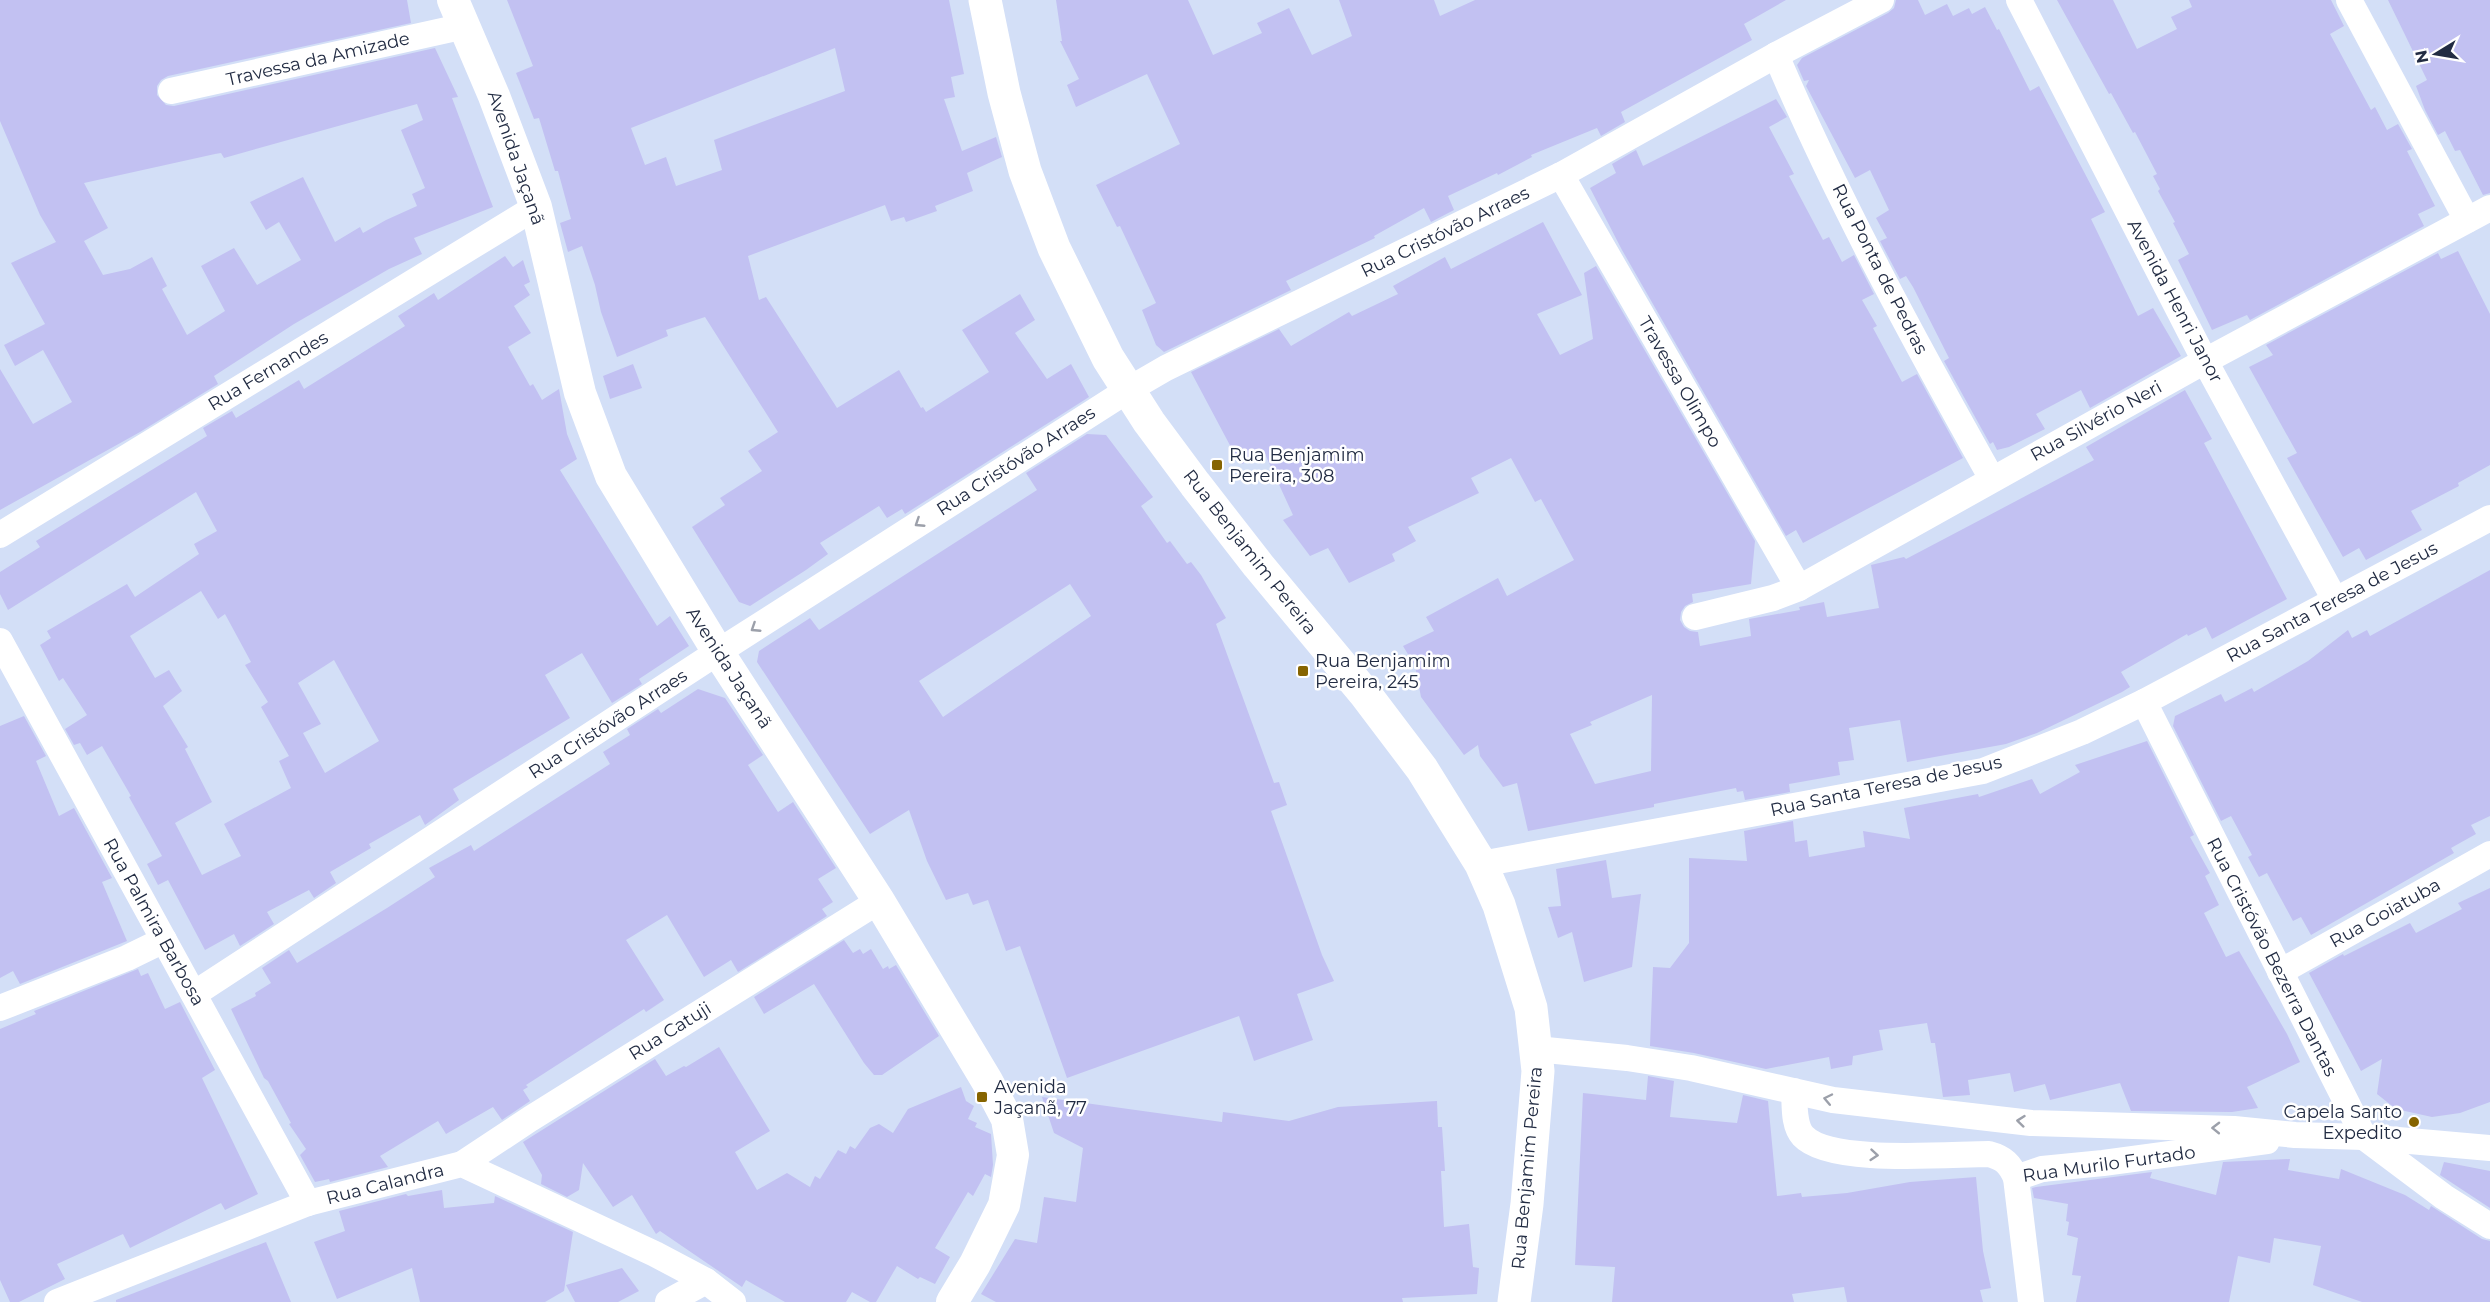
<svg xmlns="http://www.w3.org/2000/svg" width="2490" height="1302" font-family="Montserrat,sans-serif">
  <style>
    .building { fill: #c2c1f2; fill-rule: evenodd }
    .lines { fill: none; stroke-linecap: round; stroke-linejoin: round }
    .minor { stroke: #fff; stroke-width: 26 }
    .tertiary { stroke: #fff; stroke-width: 32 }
    .primary { stroke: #fff; stroke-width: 33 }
    .oneway { stroke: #9ca0aa }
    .poi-dot { fill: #866400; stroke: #fff; stroke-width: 2 }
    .labels { text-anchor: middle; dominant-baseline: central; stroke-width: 5; stroke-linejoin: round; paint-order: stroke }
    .street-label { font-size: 18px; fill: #222c43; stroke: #fff }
    .poi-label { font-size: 18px; fill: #222c43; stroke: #fff; text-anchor: start }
  </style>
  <rect width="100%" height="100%" fill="#d3dff7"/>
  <g class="building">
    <path d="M0 0H407L411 23 168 76 161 80 157 86V95L166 105 174 106 435 48 458 97 452 98 493 207 414 238 422 254 389 269 294 324 214 376 218 384 140 432 0 510V369L33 424 72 402 43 350 15 366 4 345 45 324 11 263 56 242 40 215 0 121ZM417 104 423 120 401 130 425 188 412 194 417 206 386 220 363 233 360 227 335 242 303 177 250 202 266 230 279 222 301 260 257 285 234 248 201 266 225 311 187 335 162 289 167 286 152 257 130 269 103 275 84 241 108 228 84 183 215 154 221 153 224 158Z"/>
    <path d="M507 0H949L964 74 951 77 955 97 944 99 962 151 996 137 1002 157 967 173 973 191 935 206 937 211 906 222 904 217 891 221 885 205 748 256 759 300 766 297 837 408 899 370 921 408 923 407 926 412 989 372 962 330 1020 294 1035 320 1015 333 1047 379 1071 364 1089 397 905 514 902 509 887 518 879 506 820 543 828 554 806 570 750 606 739 602 692 527 725 505 720 498 762 471 748 451 778 432 705 317 666 330 668 336 617 357 601 312 595 285 582 246 568 252 560 223 571 219 558 171H555L539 118 534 119 516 73 533 66ZM835 48 845 91 714 140 722 170 676 186 666 157 645 165 631 128Z"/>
    <path d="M1056 0H1188L1213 55 1262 33 1257 23 1289 8 1312 55 1352 36 1339 0H1434L1440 16 1475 0H1786L1744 24 1752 40 1621 112 1625 122 1601 136 1597 128 1531 155 1532 157 1498 175 1497 173 1448 196 1454 210 1431 222 1424 208 1374 236 1375 238 1286 281 1291 290 1164 352 1156 345 1142 310 1156 303 1120 226 1117 227 1096 185 1180 144 1147 74 1076 107 1067 85 1079 79 1060 41H1062Z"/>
    <path d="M1896 0H1918L1925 15 1947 4 1953 16 1969 8 1972 14 1985 7 1997 30 1999 29 2030 91 2039 86 2105 212 2091 219 2138 316 2153 308 2181 356 2090 408 2081 390 2036 414 2045 429 2009 447 1997 450 1993 442 1990 444 1944 361 1949 358 1913 287 1906 276 1900 279 1880 241 1887 238 1876 218 1889 210 1870 170 1855 178 1806 86 1809 80 1804 81 1797 65 1802 58 1888 13 1894 8Z"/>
    <path d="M2057 0H2113L2137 49 2177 29 2171 17 2192 7 2189 0H2331L2344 26 2330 34 2351 73 2371 110 2375 107 2387 130 2398 124 2412 149 2407 151 2435 206 2418 214 2424 226 2250 320 2247 315 2212 330 2178 260 2189 254 2173 223 2175 222 2158 191 2160 189 2153 176 2157 174 2135 132 2133 133 2111 93 2109 94Z"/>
    <path d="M2388 0H2490V193L2483 195 2460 150 2455 151 2445 131 2438 135 2425 110 2416 86 2427 80Z"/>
    <path d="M1776 99 1787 117 1769 127 1794 174 1789 176 1823 240 1829 237 1842 262 1854 255 1874 294 1862 300 1877 326 1873 328 1902 382 1917 374 1963 458 1803 543 1796 530 1786 536 1622 250 1590 188 1616 173 1612 164 1636 150 1643 166Z"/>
    <path d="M1543 222 1582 295 1537 314 1560 355 1593 339 1584 273 1596 266 1755 541 1751 584 1692 594 1693 602 1685 606 1681 612 1680 620 1684 627 1690 631 1698 632 1700 646 1751 636 1749 619 1800 610 1799 607 1824 602 1827 617 1879 608 1871 565 1904 557 1906 559 2094 460 2086 447 2185 390 2212 439 2204 443 2287 599 2212 639 2206 627 2188 636 2187 634 2121 672 2130 687 2122 692 2037 733 2006 744 1907 762 1900 720 1849 728 1854 760 1838 762 1840 775 1789 784 1790 792 1745 800 1743 791 1737 792 1736 788 1654 804V807L1528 831 1517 783 1503 787 1480 756 1478 745 1464 755 1421 697 1415 666 1403 646 1434 631 1426 617 1498 578 1507 596 1574 560 1541 499 1535 502 1511 458 1471 478 1479 493 1408 527 1416 541 1392 554 1395 561 1349 583 1328 548 1310 556 1283 520 1293 515 1265 454 1242 464 1233 451 1191 372 1279 329 1291 346 1349 312 1352 316 1398 294 1393 286 1445 257 1451 269ZM1652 695 1651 771 1595 784 1570 734 1592 725 1590 722Z"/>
    <path d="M2458 251 2490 314V465L2458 483 2459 486 2411 511 2422 530 2366 560 2359 548 2343 557 2287 458 2297 453 2249 367 2273 355 2266 345 2438 253 2441 259Z"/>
    <path d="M505 256 513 267 523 260 530 282 524 285 530 295 514 306 531 333 508 347 530 386 533 384 542 400 559 389 567 434 577 459 560 470 657 626 670 616 689 646 639 679 642 684 612 703 582 653 545 675 570 718 453 789 459 800 425 825 420 815 369 844 371 848 330 872 336 883 314 898 309 890 267 912 274 924 240 946 234 934 205 950 168 880 158 885 147 864 162 856 129 797 131 796 102 746 87 755 80 743 74 745 65 729 87 715 63 678 59 681 40 645 51 638 47 631 127 584 135 597 199 554 194 544 217 531 196 492 8 610 0 594V572L40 547 36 541 207 436 203 428 232 411 236 418 299 380 304 389 405 326 398 316 434 293 438 300ZM201 591 218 619 225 614 251 662 245 665 268 702 261 707 289 756 279 761 291 788 224 824 241 856 202 875 175 823 212 802 185 749 188 747 163 706 182 691 169 670 155 678 130 636ZM334 660 379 741 325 773 303 733 321 724 298 683Z"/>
    <path d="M633 364 642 388 610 399 603 376Z"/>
    <path d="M1087 434 1106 435 1153 497 1141 506 1167 543 1170 541 1187 564 1191 562 1201 575 1226 618 1216 624 1274 783 1279 782 1287 805 1271 811 1322 955 1334 981 1297 994 1313 1040 1254 1061 1239 1016 1067 1078 1020 946 1006 951 988 900 973 905 968 893 946 900 927 861 909 810 870 834 757 662 759 651 810 618 819 630 1037 490 1026 473ZM1070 584 1091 616 943 717 919 681Z"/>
    <path d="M2490 570V816L2471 825 2476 834 2451 848 2454 853 2311 935 2301 917 2293 921 2267 873 2259 877 2248 857 2252 855 2231 816 2221 821 2173 726 2175 716 2221 694 2225 702 2252 688 2254 692 2308 661 2348 630 2352 638 2367 630 2370 636Z"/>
    <path d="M698 689 725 698 763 755 748 765 778 812 793 802 836 868 818 879 833 902 822 909 827 916 738 972 731 960 704 977 667 915 626 940 664 1000 646 1012 644 1009 526 1085 528 1087 523 1090 530 1101 502 1120 493 1107 446 1134 438 1121 380 1156 388 1167 330 1182 329 1179 315 1182 300 1155 306 1149 289 1124 291 1123 268 1081 264 1078 231 1009 256 996 255 993 271 983 262 968 289 950 297 963 387 908 435 877 429 868 471 845 474 851 610 764 603 752 630 735 627 729 658 709 661 713Z"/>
    <path d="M24 716 46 756 36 761 59 816 74 808 112 878 102 882 127 941 20 984 13 971 0 978V726Z"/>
    <path d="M2147 741 2194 835 2190 837 2210 873 2205 876 2219 905 2204 913 2226 957 2239 951 2287 1034 2300 1062 2247 1087 2258 1108 2232 1112 2131 1111 2120 1083 2050 1100 2045 1084 2014 1092 2010 1073 1968 1080 1970 1095 1943 1097 1935 1043H1931L1927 1023 1879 1030 1883 1050 1853 1056 1852 1065 1831 1069 1829 1057 1766 1069 1694 1053 1650 1046 1653 967 1670 968 1689 943V858L1747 861 1744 831 1793 821 1795 842 1807 840 1809 857 1865 847 1863 831 1910 839 1904 808 1978 794 1979 797 2032 779 2040 794 2080 772 2075 765Z"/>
    <path d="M1606 860 1612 898 1641 894 1632 967 1584 982 1572 932 1558 938 1548 907 1561 906 1556 869Z"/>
    <path d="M2490 888V1102L2460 1113 2432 1117 2396 1109 2377 1094 2382 1059 2361 1071 2309 973 2343 954 2344 956 2410 923 2416 933 2462 909 2458 903Z"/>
    <path d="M844 940 853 953 860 949 863 954 871 949 883 969 888 966 889 969 896 965 939 1036 882 1075H874L864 1063 814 984 764 1014 754 997Z"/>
    <path d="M138 969 141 976 148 973 165 1009 180 1002 215 1070 202 1078 258 1194 225 1210 221 1203 130 1248 123 1234 57 1264 65 1279 19 1302H10L0 1280V1029L36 1014 34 1011Z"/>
    <path d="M719 1047 770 1131 735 1152 757 1190 787 1173 810 1187 815 1176 820 1179 838 1150 846 1154 850 1146 855 1149 870 1128 879 1124 893 1133 908 1109 961 1087 966 1101 974 1106 968 1119 977 1123 975 1127 991 1134 993 1165 991 1177 985 1174 973 1196 968 1192 935 1248 950 1257 935 1284 920 1277 918 1279 897 1266 876 1302H870L852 1292 846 1302H785L746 1280 742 1287 660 1231 656 1234 632 1195 613 1207 583 1163 579 1190 567 1197 541 1184 542 1175 523 1142 655 1059 666 1076 684 1066 686 1067Z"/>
    <path d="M1648 1076 1674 1081 1670 1117 1737 1123 1743 1095 1768 1101 1777 1196 1801 1193 1802 1197 1847 1193 1910 1182 1976 1177 1983 1251 1991 1288 1980 1290 1983 1302H1847L1844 1287 1792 1294 1794 1302H1612L1615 1267 1575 1265 1583 1093 1646 1100Z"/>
    <path d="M1042 1097 1222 1122 1223 1112 1289 1121 1338 1107 1437 1101 1438 1127H1442L1445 1171H1441L1444 1227 1469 1224 1473 1267 1479 1268 1477 1294 1402 1298 1403 1302H996L981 1294 1015 1239 1037 1243 1044 1197 1076 1202 1083 1148 1054 1133Z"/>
    <path d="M2290 1159 2288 1170 2339 1179 2341 1169 2405 1195 2429 1210 2431 1206 2482 1239 2490 1241V1302H2362L2313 1285 2321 1246 2274 1238 2270 1263 2238 1256 2229 1302H2076L2081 1276 2072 1275 2078 1238 2067 1235 2069 1222 2066 1221 2068 1204 2034 1198 2032 1188 2036 1187 2152 1172 2150 1178 2216 1195 2223 1162Z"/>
    <path d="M2444 1162 2490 1171V1208L2440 1175Z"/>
    <path d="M442 1190 444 1208 494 1203 495 1196 573 1232 564 1291 545 1302H420L412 1268 337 1299 314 1242 345 1231 339 1211 406 1194 408 1196Z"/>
    <path d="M266 1242 291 1302H116V1300Z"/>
    <path d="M622 1268 639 1291 618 1302H575L566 1285Z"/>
  </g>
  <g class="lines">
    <g class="minor">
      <path d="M2019 0 2205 361 2335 600"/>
      <path d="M2349 0 2467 220"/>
      <path d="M1776 55C1837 199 1915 342 1992 479"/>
      <path d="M171 91 465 26"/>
      <path d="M1561 175 1799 588"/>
      <path d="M0 535 536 207"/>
      <path d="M1695 617 1773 598 1799 588 2205 361 2490 208"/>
      <path d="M0 641 308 1203"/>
      <path d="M2144 702 2364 1137 2444 1197 2490 1226"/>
      <path d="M1481 864 1983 771 2082 732 2144 702 2490 518"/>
      <path d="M2280 972 2490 854"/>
      <path d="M194 994 718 652 1128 390 1166 368 1561 175 1776 55 1881 0"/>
      <path d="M0 1008 127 958 164 940"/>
      <path d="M1536 1049 1627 1058 1691 1068 1833 1100 2031 1123 2234 1129 2295 1135 2364 1137 2490 1148"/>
      <path d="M1794 1091C1795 1105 1793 1125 1803 1136 1830 1165 1949 1154 1989 1154 2004 1158 2010 1164 2016 1178L2031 1302"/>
      <path d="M462 1164 530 1119 879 901"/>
      <path d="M2016 1178 2042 1169 2103 1163 2267 1141"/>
      <path d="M57 1302 308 1203 462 1164 655 1254 706 1281 733 1302"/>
      <path d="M668 1302 706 1281"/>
    </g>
    <path class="tertiary" d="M453 0 494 96 536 207 580 393 611 476 718 652 879 901 987 1081 1007 1119 1013 1155 1004 1205 975 1264 952 1302"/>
    <path class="primary" d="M985 0 1004 93 1025 171 1054 248 1108 358 1149 422 1195 484 1258 565 1366 695 1422 769 1481 864 1499 905 1531 1008 1538 1071 1527 1204 1514 1302"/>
  </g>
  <defs><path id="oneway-chevron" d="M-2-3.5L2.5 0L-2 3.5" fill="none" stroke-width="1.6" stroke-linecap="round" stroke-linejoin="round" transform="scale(1.5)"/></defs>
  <g class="oneway">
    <use href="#oneway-chevron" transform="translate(919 523) rotate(147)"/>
    <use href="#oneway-chevron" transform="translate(755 628) rotate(147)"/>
    <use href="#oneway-chevron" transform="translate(1828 1099) rotate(-168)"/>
    <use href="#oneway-chevron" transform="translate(2021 1121) rotate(-174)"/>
    <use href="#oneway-chevron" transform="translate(2216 1128) rotate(-179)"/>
    <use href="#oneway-chevron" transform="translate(1874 1155) rotate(5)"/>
  </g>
  <g class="poi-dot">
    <rect x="1211" y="459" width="12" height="12" rx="3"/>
    <rect x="1297" y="665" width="12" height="12" rx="3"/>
    <rect x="976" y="1091" width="12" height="12" rx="3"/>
    <circle cx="2414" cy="1122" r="6"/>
  </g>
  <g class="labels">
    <g class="street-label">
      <text transform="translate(318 59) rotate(-13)">Travessa da Amizade</text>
      <text transform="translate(516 158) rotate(71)">Avenida Jaçanã</text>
      <text transform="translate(1445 232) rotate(-26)">Rua Cristóvão Arraes</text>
      <text transform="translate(1880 269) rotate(63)">Rua Ponta de Pedras</text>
      <text transform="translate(2175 301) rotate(62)">Avenida Henri Janor</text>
      <text transform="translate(268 371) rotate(-31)">Rua Fernandes</text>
      <text transform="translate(1680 382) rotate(60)">Travessa Olimpo</text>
      <text transform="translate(2096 421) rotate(-29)">Rua Silvério Neri</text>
      <text transform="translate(1016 461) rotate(-33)">Rua Cristóvão Arraes</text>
      <text transform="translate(1250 552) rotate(52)">Rua Benjamim Pereira</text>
      <text transform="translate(2332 602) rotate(-28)">Rua Santa Teresa de Jesus</text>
      <text transform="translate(729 668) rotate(57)">Avenida Jaçanã</text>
      <text transform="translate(608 724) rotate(-33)">Rua Cristóvão Arraes</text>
      <text transform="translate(1886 786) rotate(-12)">Rua Santa Teresa de Jesus</text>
      <text transform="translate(2385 913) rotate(-29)">Rua Goiatuba</text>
      <text transform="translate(154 922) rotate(61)">Rua Palmira Barbosa</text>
      <text transform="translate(2272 957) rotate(63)">Rua Cristóvão Bezerra Dantas</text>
      <text transform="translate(670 1031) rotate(-32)">Rua Catuji</text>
      <text transform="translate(2109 1164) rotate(-8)">Rua Murilo Furtado</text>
      <text transform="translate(1527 1168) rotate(-85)">Rua Benjamim Pereira</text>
      <text transform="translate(385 1184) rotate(-14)">Rua Calandra</text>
    </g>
    <g class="poi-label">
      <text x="1229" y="455">Rua Benjamim<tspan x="1229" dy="21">Pereira, 308</tspan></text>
      <text x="1315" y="661">Rua Benjamim<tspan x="1315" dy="21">Pereira, 245</tspan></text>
      <text x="994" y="1087">Avenida<tspan x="994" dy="21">Jaçanã, 77</tspan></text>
      <text x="2402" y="1112" text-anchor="end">Capela Santo<tspan x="2402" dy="21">Expedito</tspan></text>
    </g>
  </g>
  <g transform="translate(2436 54) rotate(259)" stroke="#ffffff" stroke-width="4.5" paint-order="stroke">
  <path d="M0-4.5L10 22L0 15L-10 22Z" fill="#222c43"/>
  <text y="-9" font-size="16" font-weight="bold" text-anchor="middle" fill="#222c43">N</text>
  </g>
</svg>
